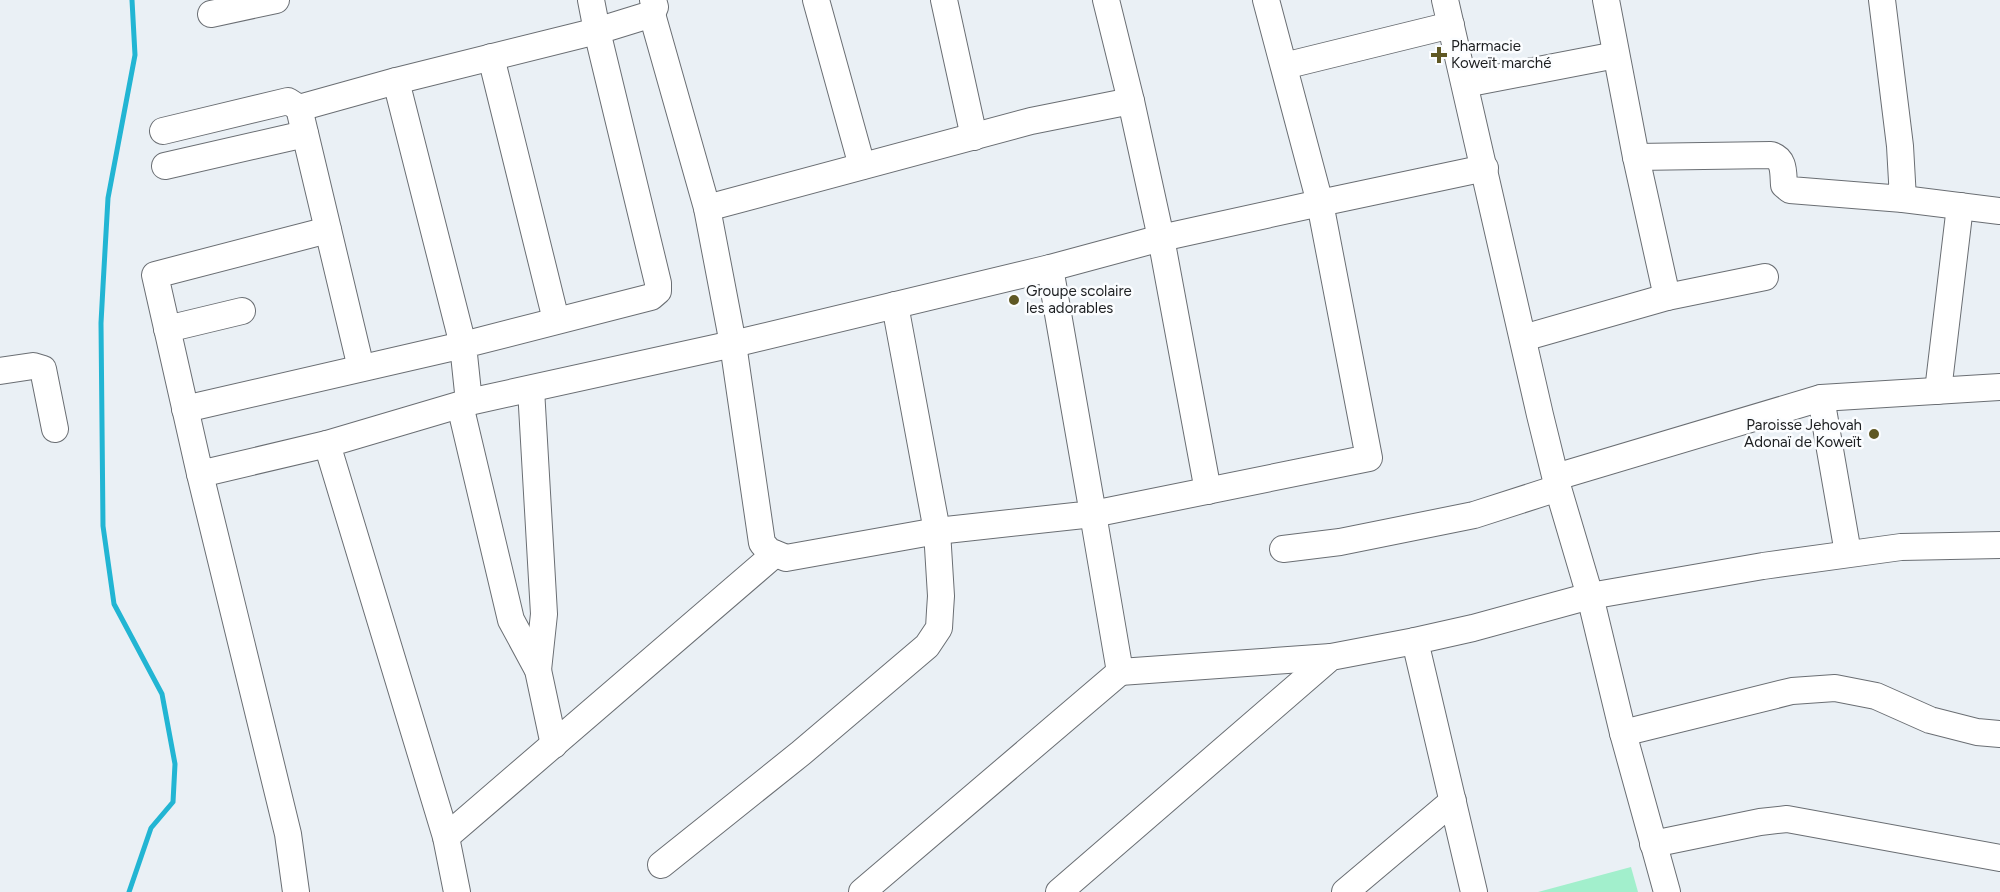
<svg xmlns="http://www.w3.org/2000/svg" width="2000" height="892" font-family="Figtree,sans-serif">
  <style>
    .green { fill: #a2efcc }
    .lines { fill: none; stroke-linecap: round; stroke-linejoin: round }
    .stream { stroke: #22b5d3; stroke-width: 5 }
    .minor-casing { stroke: #6a6e73; stroke-width: 28 }
    .minor { stroke: #fff; stroke-width: 26 }
    .poi-dot { fill: #5f5824; stroke: #fbfdff; stroke-width: 2 }
    .labels { text-anchor: middle; dominant-baseline: central; stroke-width: 5; stroke-linejoin: round; paint-order: stroke }
    .poi-label { font-size: 15px; fill: #1d1f21; stroke: #fbfdff; text-anchor: start }
  </style>
  <rect width="100%" height="100%" fill="#eaf0f5"/>
  <path class="green" d="M1631 867 1638 892H1538Z"/>
  <g class="lines">
    <path class="stream" d="M129 892 151 828 173 802 175 764 162 694 114 604 103 526 101 323 103 286 108 198 135 55 132 0"/>
    <g class="minor-casing">
      <g id="minor">
        <path d="M816 0 862 166"/>
        <path d="M944 0 974 137"/>
        <path d="M1106 0 1131 101 1161 238 1208 491"/>
        <path d="M1445 0 1540 415 1558 488 1590 596 1623 733 1667 892"/>
        <path d="M1606 0 1636 157 1667 297"/>
        <path d="M211 14 276 0"/>
        <path d="M652 14 707 208 733 344 762 543 769 551 786 558 937 531 1093 514 1050 268"/>
        <path d="M491 57 556 320"/>
        <path d="M1284 66 1451 25"/>
        <path d="M1465 84 1616 55"/>
        <path d="M299 108 396 81 597 31 591 0"/>
        <path d="M163 131 288 101 299 108 361 368"/>
        <path d="M1636 157 1771 155C1785 159 1783 173 1784 185L1790 190 1903 199 1900 146 1882 0"/>
        <path d="M165 166 305 134"/>
        <path d="M1903 199 2000 211"/>
        <path d="M707 208 1031 121 1131 101"/>
        <path d="M167 329 242 311"/>
        <path d="M1523 338 1667 297 1765 277"/>
        <path d="M0 371 33 366 43 369 55 429"/>
        <path d="M531 389 544 614 538 670"/>
        <path d="M1938 391 1960 206"/>
        <path d="M1821 398 1848 553"/>
        <path d="M469 402 463 345 651 297 658 291V283L597 31 652 14 655 7 653 0"/>
        <path d="M460 405 511 620 538 670 554 745"/>
        <path d="M185 409 463 345 396 81"/>
        <path d="M327 444 200 474 155 275 328 230"/>
        <path d="M200 474 288 834 296 892"/>
        <path d="M1556 477 1821 398 2000 387"/>
        <path d="M1283 549 1340 542 1474 515 1558 488"/>
        <path d="M1331 657 1120 672 1093 514 1369 458 1320 203 1485 168"/>
        <path d="M1623 733 1792 691 1835 688 1876 696 1930 720 1977 732 2000 734"/>
        <path d="M446 837 775 554"/>
        <path d="M1653 844 1760 822 1787 819 2000 858"/>
        <path d="M661 865 801 753 927 646 939 628 940 611 941 596 937 531 895 305"/>
        <path d="M457 892 446 837 327 444 469 402 733 344 1050 268 1161 238 1320 203 1266 0"/>
        <path d="M862 892 1120 672"/>
        <path d="M1059 892 1331 657 1415 641"/>
        <path d="M1345 892 1453 801"/>
        <path d="M1474 892 1415 641 1473 628 1590 596 1763 566 1901 547 2000 545"/>
      </g>
    </g>
    <use href="#minor" class="minor"/>
  </g>
  <g class="poi-dot">
    <path d="M1436 46h6v6h6v6h-6v6h-6v-6h-6v-6h6z"/>
    <circle cx="1014" cy="300" r="6"/>
    <circle cx="1874" cy="434" r="6"/>
  </g>
  <g class="labels">
    <g class="poi-label">
      <text x="1451" y="46">Pharmacie<tspan x="1451" dy="17">Koweït marché</tspan></text>
      <text x="1026" y="291">Groupe scolaire<tspan x="1026" dy="17">les adorables</tspan></text>
      <text x="1862" y="425" text-anchor="end">Paroisse Jehovah<tspan x="1862" dy="17">Adonaï de Koweït</tspan></text>
    </g>
  </g>
</svg>
